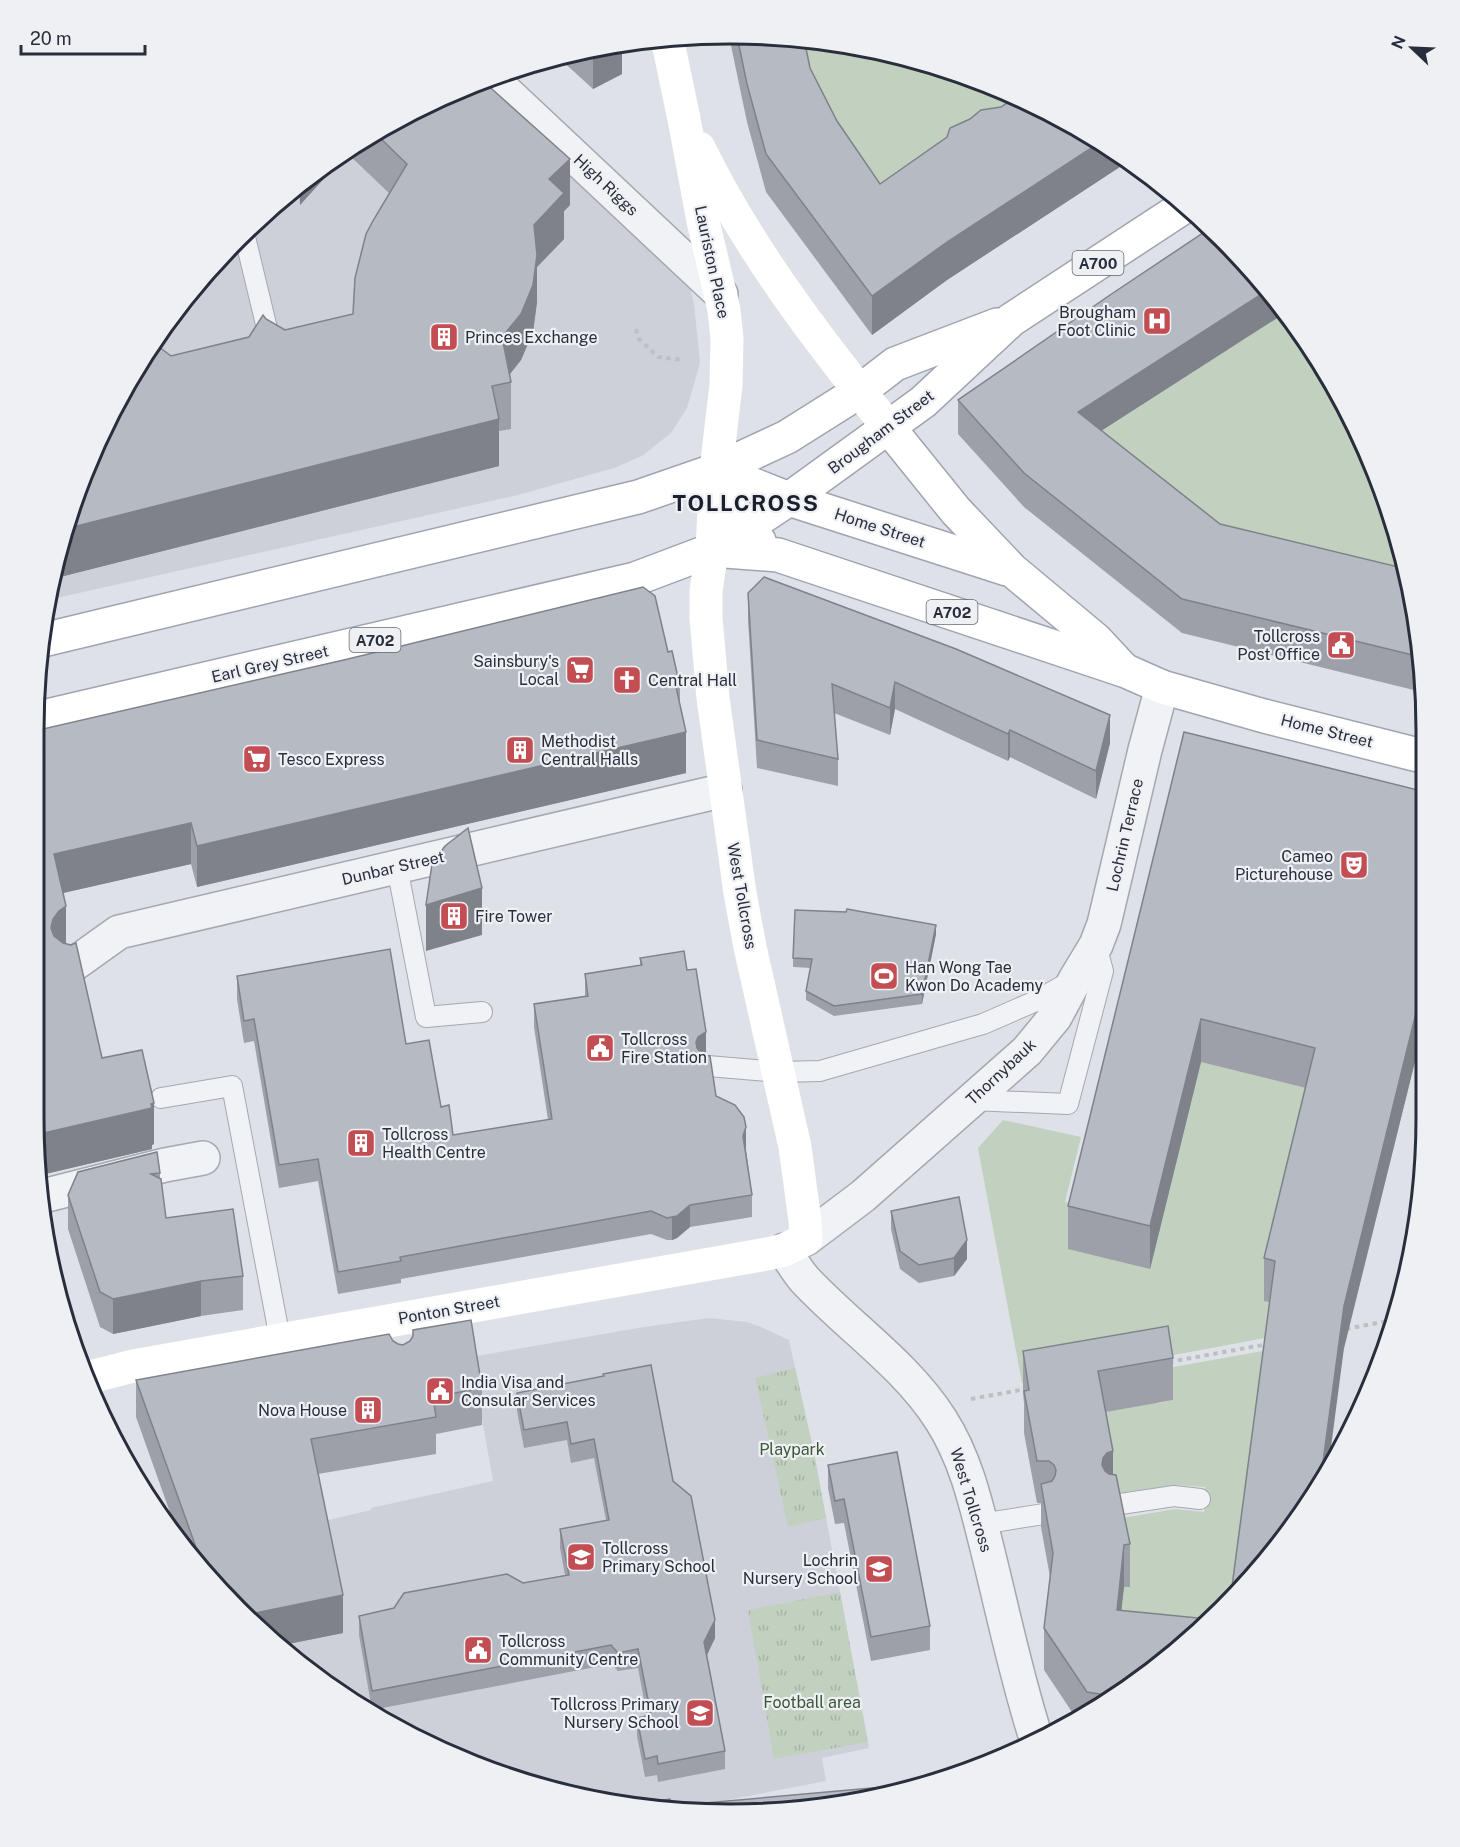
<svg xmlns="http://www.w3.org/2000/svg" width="1460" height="1847" font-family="'Public Sans',sans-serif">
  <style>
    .built { fill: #cdd0d8 }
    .park { fill: url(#park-tufts) }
    .garden { fill: #c2d0c0 }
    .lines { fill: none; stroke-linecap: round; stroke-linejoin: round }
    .lane-casing { stroke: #a4a8b0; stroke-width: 22 }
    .street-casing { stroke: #a4a8b0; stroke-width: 36 }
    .primary-casing { stroke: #9fa4b1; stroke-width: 36 }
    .path { stroke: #bdbfc5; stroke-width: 4; stroke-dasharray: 4.5 4.5; stroke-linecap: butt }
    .lane { stroke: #f1f2f5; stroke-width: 20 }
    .street { stroke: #f1f2f5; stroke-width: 33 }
    .secondary { stroke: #fff; stroke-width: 33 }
    .primary { stroke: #fff; stroke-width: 33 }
    .wall { fill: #9da0a8 }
    .shaded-wall { fill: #7f8288 }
    .building { fill: #b6bac3; stroke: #7f8288; stroke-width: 1.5 }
    .labels { text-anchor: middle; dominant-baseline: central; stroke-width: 4.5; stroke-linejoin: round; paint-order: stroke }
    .shield { fill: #eef0f4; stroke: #646873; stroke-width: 1.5 }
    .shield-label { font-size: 15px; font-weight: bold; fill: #292e3c }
    .street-label { font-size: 16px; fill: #292e3c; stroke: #eef0f4 }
    .poi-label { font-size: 16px; fill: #292e3c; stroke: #eef0f4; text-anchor: start }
    .park-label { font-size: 16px; fill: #3a5737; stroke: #eef0f4 }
    .district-label { font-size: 22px; font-weight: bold; letter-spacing: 1.5px; fill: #1b1f2d; stroke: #eef0f4 }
    .rim { fill: none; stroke: #292e3c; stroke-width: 3 }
  </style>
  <defs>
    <pattern id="park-tufts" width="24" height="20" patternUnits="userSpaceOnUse" patternTransform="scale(1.5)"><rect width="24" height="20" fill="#c2d0c0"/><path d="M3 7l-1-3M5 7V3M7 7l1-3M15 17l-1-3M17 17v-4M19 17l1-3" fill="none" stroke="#a7b3a6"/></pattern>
  </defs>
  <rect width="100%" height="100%" fill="#dee1e7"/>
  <g class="built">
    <path d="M478 83 687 276 694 304 700 363 687 408 671 433 642 456 614 468 518 495 52 599 70 506 127 381 206 271 271 206 382 126Z"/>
    <path d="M709 1318 747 1322 761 1327 789 1340 814 1453 869 1748 822 1758 826 1781 686 1808 549 1790 381 1720 283 1645 320 1522 371 1510V1508L493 1481 471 1357 644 1327Z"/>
  </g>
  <g class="park">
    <path d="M795 1368 814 1453 826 1518 788 1527 755 1378Z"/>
    <path d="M840 1592 868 1742 774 1759 748 1610Z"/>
  </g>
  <g class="garden">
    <path d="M796 38 911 57 1039 105 880 221Z"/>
    <path d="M1284 313 1334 382 1403 549 1413 606 1220 558 1093 437Z"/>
    <path d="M1204 1050 1318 1081 1264 1300 1351 1322 1022 1383 978 1148 1003 1120 1081 1137 1065 1202 1078 1205Z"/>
    <path d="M1268 1350 1237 1587 1190 1641 1117 1652 1124 1587 1129 1586 1117 1519 1175 1509 1204 1512 1205 1487 1175 1485 1113 1494 1092 1381 1159 1403 1173 1400 1168 1368Z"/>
  </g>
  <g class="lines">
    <g class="lane-casing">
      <g id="lane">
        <path d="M244 233 270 341"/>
        <path d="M397 867 426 1017 482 1012"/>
        <path d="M708 1066 778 1072 820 1071 983 1024 1038 1000 1071 981"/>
        <path d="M161 1098 232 1086 280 1339"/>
        <path d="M971 1100 1068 1104 1103 971 1096 945"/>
        <path d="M1114 1505 1174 1496 1200 1499"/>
        <path d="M981 1524 1044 1514"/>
      </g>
    </g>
    <g class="street-casing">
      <g id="street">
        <path d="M490 77 721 294"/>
        <path d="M70 967 119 932 725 790"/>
        <path d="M43 1196 165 1165 203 1158"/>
        <path d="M806 1239 863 1196 1027 1051 1055 1017 1076 978 1096 945 1104 924 1145 750 1162 687"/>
        <path d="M784 1250C791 1260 797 1271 805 1280 849 1327 906 1365 941 1420 966 1459 976 1504 987 1548 1003 1612 1016 1676 1036 1738"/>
      </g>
    </g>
    <g class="primary-casing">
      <g id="primary">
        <path d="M889 428 956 511 1012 570 1096 640 1122 668"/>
        <path d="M716 470 789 499 1007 569"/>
        <path d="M716 470 742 530 759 541"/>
        <path d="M712 550 778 555 1126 671 1162 687 1264 716 1426 757"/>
        <path d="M43 640 638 497 716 470 787 437 860 391 895 364 997 325"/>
        <path d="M34 719 635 579 712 550 789 499 923 402 1011 320 1185 206"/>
      </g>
    </g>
    <g class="path">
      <path d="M636 329 639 339 658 357 684 360"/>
      <path d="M1346 1329 1393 1320"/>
      <path d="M1169 1362 1268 1344"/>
      <path d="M971 1399 1026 1389"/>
    </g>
    <use href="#lane" class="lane"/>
    <use href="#street" class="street"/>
    <g class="secondary">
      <path d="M699 148C749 250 818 340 889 428"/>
      <path d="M90 1377 133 1366 767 1254 784 1250 806 1239 805 1221 795 1147 750 947 740 893 713 698 706 618V591L712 550 716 470 726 385 727 339 724 310 703 221 684 119 667 38"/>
    </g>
    <use href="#primary" class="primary"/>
  </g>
  <g class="wall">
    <path d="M776 35 810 68 837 121 880 184 1039 105 1129 161 947 280 872 335 766 192 747 122 729 36Z"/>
    <path d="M622 43V74L593 89 559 58Z"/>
    <path d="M382 126 570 205 564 211V239L537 267V302L533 332 521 360 510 374 511 382V429L499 431V466L56 578 70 506 171 356 249 337 266 319 285 330 353 314 389 193 347 153 300 205 299 185Z"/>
    <path d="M958 400 1102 431 1220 524 1407 569 1425 684 1426 693 1182 633 1024 507 958 434Z"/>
    <path d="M748 593 1110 743 1096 799 1010 757 1008 761 895 709 890 735 834 713 838 759V786L757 768 748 620Z"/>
    <path d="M668 652 680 686V705L686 773 197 887 191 864 63 893 66 944 102 1058 154 1144 152 1145V1149L41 1175 33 1117 34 731Z"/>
    <path d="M1184 732 1426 792 1427 1013 1344 1348 1269 1302 1264 1301V1258L1306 1088 1201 1062 1150 1269 1068 1249V1206Z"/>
    <path d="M936 934 922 1004 834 1016 806 1000V991L811 968 793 967V958Z"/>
    <path d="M640 958 687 970 716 1096 746 1149 752 1195V1217L690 1227 677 1238 672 1240H667L651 1234 401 1279V1283L338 1294 318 1181 279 1188 254 1041 244 1043 237 999V976L406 1044 441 1107 453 1135 548 1120 534 1027V1004L585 996V974L640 965Z"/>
    <path d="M78 1172 160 1173V1178L166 1218 243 1276V1310L201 1316 113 1334 100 1327 68 1229V1195Z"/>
    <path d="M891 1211 967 1259 954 1276 919 1283 900 1269 891 1229Z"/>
    <path d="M393 1341 398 1344 403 1345 482 1388V1425L436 1434V1454L318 1474 343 1633 283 1645 237 1610 177 1532 136 1417V1380Z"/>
    <path d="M1023 1351 1173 1358V1400L1106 1412 1113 1474 1130 1544V1587H1124L1121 1610 1190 1641 1078 1721 1044 1670V1628L1050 1577 1041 1527V1503H1037L1024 1433V1403L1023 1393Z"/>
    <path d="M517 1393 673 1481 715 1638 707 1655 725 1751V1769L658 1782 657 1775 645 1777 637 1736V1718L647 1715 638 1668 618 1671 611 1664 372 1710 359 1635V1616L565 1575 560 1548V1529L606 1520 594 1458 571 1463 567 1440 524 1448 517 1411Z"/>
    <path d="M828 1465 930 1626V1650L871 1661 844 1523 835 1524 828 1488Z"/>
  </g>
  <g class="shaded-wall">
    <path d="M622 43V74L593 89V50Z"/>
    <path d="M1099 143 1129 161 947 280 872 335V296L947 242Z"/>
    <path d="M347 151V153L300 205V185Z"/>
    <path d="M570 159V205L564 211V239L537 267V302L533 332 521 360 502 384V337L534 225 549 179Z"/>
    <path d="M1268 290 1285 313 1078 446V412Z"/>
    <path d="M499 419V466L56 578 65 529Z"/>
    <path d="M895 682V709L890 735V708Z"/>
    <path d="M1110 715V743L1096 799V771Z"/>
    <path d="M1010 730V757L1008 761V734Z"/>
    <path d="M686 732V773L197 887V846Z"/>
    <path d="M191 823V864L54 895V854Z"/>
    <path d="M482 888V935L426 951V905Z"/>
    <path d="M66 906V947L59 952 51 928 53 919 59 911Z"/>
    <path d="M936 925V934L922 1004V994Z"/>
    <path d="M1426 972 1427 1013 1344 1348 1328 1470 1320 1484 1344 1306Z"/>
    <path d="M1201 1019V1062L1150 1269V1226Z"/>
    <path d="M706 1032V1054L698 1060 696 1042 698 1037Z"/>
    <path d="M154 1103V1144L152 1145V1149L41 1175 35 1135Z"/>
    <path d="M746 1127V1149L743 1159V1136Z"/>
    <path d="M690 1205V1227L677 1238 672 1240V1217Z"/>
    <path d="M967 1240V1259L954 1276V1258Z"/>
    <path d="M201 1281V1316L113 1334V1299Z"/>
    <path d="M1113 1451V1493L1102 1465 1103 1458 1107 1453Z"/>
    <path d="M1124 1545V1587L1117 1652V1610Z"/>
    <path d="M343 1595V1633L283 1645 245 1615Z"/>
    <path d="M715 1620V1638L704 1661V1642Z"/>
  </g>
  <g class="building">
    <path d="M776 35 804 39 810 68 837 121 880 184 947 137 950 128 970 119 981 110 1001 107 1016 97 1039 105 1099 143 947 242 872 296 766 154 747 84 737 36Z"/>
    <path d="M483 81 570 159 549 179 564 193 534 225 537 255 533 285 521 314 502 337 511 382 492 386 499 419 65 529 70 506 127 381 154 343 171 356 249 337 263 315 266 319 285 330 353 314 355 278 366 234 374 219 407 164 374 132 382 126Z"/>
    <path d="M1209 229 1254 271 1268 290 1078 412 1220 524 1407 569 1421 657 1182 599 1024 473 958 400 1110 295Z"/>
    <path d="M764 577 956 649 1110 715 1096 771 1010 730 1008 734 895 682 890 708 832 684 838 759 757 740 748 593Z"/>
    <path d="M643 587 655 596 668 652 672 651 680 686 676 687 686 732 197 846 191 823 54 854 66 906 59 911 53 919 51 928 54 936 63 943 71 945 76 943 102 1058 142 1050 154 1103 151 1104 152 1108 35 1135 33 1117 34 731 348 659Z"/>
    <path d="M1184 732 1426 792V972L1344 1306 1320 1484 1309 1505 1231 1594 1275 1261 1264 1258 1315 1048 1201 1019 1150 1226 1068 1206Z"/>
    <path d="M468 828 482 888 426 905 432 864 445 846Z"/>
    <path d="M847 909 936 925 922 994 834 1006 806 991 812 959 793 958 795 910 846 912Z"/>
    <path d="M390 949 406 1044 429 1040 441 1107 449 1105 453 1135 552 1119 534 1004 588 996 585 974 642 965 640 958 684 951 687 970 696 969 706 1032 698 1037 696 1042 697 1048 702 1054 710 1056 716 1096 735 1105 744 1117 746 1127 743 1136 752 1195 690 1205 677 1216 667 1218 651 1211 400 1257 401 1261 338 1272 318 1159 279 1165 254 1019 244 1021 237 976Z"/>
    <path d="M157 1152 160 1173 151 1174 161 1179 166 1218 233 1209 243 1276 201 1281 113 1299 100 1292 68 1195 78 1172Z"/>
    <path d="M959 1197 967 1240 954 1258 919 1265 900 1251 891 1211Z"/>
    <path d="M471 1320 482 1388 433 1397 436 1417 311 1439 343 1595 245 1615 237 1610 202 1564 136 1380 389 1334 393 1341 398 1344 403 1345 410 1341 413 1336V1330Z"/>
    <path d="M1168 1326 1173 1358 1098 1371 1113 1451 1107 1453 1103 1458 1102 1465 1105 1471 1109 1474 1116 1475 1130 1544 1124 1545 1117 1610 1209 1619 1190 1641 1113 1696 1087 1692 1044 1628 1053 1553 1041 1484 1052 1481 1055 1476 1056 1470 1054 1465 1049 1461H1037L1024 1391 1029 1390 1023 1351Z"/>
    <path d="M651 1365 673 1481 691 1496 715 1620 704 1642 725 1751 658 1764 657 1756 645 1759 637 1718 651 1715 638 1649 618 1653 611 1645 372 1691 359 1616 394 1608 404 1593 507 1574 523 1583 569 1575 560 1529 609 1520 594 1439 571 1444 567 1422 524 1430 517 1393 604 1376 603 1374Z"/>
    <path d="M897 1452 930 1626 871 1637 844 1499 835 1501 828 1465Z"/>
    <path d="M928 1783 910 1790 730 1814 644 1803 670 1799 671 1806Z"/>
  </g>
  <defs>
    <g id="hospital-square" transform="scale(1.5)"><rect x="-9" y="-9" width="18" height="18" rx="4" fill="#c24d52" stroke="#eef0f4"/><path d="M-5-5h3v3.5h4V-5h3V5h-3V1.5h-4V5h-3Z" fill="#fff"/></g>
    <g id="building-square" transform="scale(1.5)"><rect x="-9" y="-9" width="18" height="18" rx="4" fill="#c24d52" stroke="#eef0f4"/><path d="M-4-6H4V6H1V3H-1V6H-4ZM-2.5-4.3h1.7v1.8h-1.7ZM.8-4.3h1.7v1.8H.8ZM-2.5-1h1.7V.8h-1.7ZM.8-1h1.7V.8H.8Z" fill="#fff"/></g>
    <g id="civic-square" transform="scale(1.5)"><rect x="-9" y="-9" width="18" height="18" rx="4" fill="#c24d52" stroke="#eef0f4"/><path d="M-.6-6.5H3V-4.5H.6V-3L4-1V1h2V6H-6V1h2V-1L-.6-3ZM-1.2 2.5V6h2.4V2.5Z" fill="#fff"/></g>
    <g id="supermarket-square" transform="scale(1.5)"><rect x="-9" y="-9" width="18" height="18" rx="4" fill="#c24d52" stroke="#eef0f4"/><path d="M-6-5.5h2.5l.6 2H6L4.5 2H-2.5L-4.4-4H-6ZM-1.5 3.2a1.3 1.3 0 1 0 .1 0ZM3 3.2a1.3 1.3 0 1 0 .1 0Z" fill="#fff"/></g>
    <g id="church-square" transform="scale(1.5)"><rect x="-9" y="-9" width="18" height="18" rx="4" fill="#c24d52" stroke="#eef0f4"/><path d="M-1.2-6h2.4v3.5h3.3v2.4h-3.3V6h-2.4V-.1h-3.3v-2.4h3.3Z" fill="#fff"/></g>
    <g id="theatre-square" transform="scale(1.5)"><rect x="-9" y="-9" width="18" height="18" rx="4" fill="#c24d52" stroke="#eef0f4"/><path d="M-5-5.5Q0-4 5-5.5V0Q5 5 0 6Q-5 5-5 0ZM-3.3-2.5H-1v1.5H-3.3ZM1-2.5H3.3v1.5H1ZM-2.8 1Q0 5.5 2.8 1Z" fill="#fff"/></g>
    <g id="stadium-square" transform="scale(1.5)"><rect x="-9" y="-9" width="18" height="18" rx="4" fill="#c24d52" stroke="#eef0f4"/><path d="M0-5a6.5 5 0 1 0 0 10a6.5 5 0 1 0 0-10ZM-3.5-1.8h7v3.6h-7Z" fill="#fff"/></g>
    <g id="school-square" transform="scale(1.5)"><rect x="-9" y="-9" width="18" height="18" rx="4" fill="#c24d52" stroke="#eef0f4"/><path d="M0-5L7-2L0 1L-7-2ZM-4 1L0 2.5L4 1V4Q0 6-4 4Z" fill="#fff"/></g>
  </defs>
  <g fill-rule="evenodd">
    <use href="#hospital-square" x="1157" y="321"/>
    <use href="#building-square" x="444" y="337"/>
    <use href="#civic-square" x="1341" y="645"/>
    <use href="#supermarket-square" x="580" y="670"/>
    <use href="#church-square" x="627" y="680"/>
    <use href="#building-square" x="520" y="750"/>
    <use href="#supermarket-square" x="257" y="759"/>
    <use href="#theatre-square" x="1354" y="865"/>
    <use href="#building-square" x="454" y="916"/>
    <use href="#stadium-square" x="884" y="976"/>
    <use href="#civic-square" x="600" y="1048"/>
    <use href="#building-square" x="361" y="1143"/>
    <use href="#civic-square" x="440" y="1391"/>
    <use href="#building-square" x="368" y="1410"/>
    <use href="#school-square" x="581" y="1557"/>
    <use href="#school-square" x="879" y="1569"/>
    <use href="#civic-square" x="478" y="1650"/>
    <use href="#school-square" x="700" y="1713"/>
  </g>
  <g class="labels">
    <g class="shield">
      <rect x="1072.5" y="251" width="51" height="24" rx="4.5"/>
      <rect x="926.5" y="600" width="51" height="24" rx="4.5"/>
      <rect x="349.5" y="628" width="51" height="24" rx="4.5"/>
    </g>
    <g class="shield-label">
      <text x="1098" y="263">A700</text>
      <text x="952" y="612">A702</text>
      <text x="375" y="640">A702</text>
    </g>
    <g class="street-label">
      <text transform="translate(606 185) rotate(43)">High Riggs</text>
      <text transform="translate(712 262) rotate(78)">Lauriston Place</text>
      <text transform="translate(881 432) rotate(-37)">Brougham Street</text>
      <text transform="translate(880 528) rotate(18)">Home Street</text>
      <text transform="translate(270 664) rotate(-13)">Earl Grey Street</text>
      <text transform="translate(1327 731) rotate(14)">Home Street</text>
      <text transform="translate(1125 835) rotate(-77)">Lochrin Terrace</text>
      <text transform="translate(393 868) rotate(-13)">Dunbar Street</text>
      <text transform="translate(742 896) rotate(80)">West Tollcross</text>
      <text transform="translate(1001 1072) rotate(-43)">Thornybauk</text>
      <text transform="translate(449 1310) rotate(-10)">Ponton Street</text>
      <text transform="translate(971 1500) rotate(73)">West Tollcross</text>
    </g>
    <g class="poi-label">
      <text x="1136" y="312" text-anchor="end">Brougham<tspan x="1136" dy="18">Foot Clinic</tspan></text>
      <text x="465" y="337">Princes Exchange</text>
      <text x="1320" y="636" text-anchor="end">Tollcross<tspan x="1320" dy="18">Post Office</tspan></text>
      <text x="559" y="661" text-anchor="end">Sainsbury's<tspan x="559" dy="18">Local</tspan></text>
      <text x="648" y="680">Central Hall</text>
      <text x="541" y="741">Methodist<tspan x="541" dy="18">Central Halls</tspan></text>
      <text x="278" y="759">Tesco Express</text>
      <text x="1333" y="856" text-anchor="end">Cameo<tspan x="1333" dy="18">Picturehouse</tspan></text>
      <text x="475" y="916">Fire Tower</text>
      <text x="905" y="967">Han Wong Tae<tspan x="905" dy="18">Kwon Do Academy</tspan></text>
      <text x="621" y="1039">Tollcross<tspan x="621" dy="18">Fire Station</tspan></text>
      <text x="382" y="1134">Tollcross<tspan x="382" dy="18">Health Centre</tspan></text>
      <text x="461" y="1382">India Visa and<tspan x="461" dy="18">Consular Services</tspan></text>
      <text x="347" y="1410" text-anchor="end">Nova House</text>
      <text x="602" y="1548">Tollcross<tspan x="602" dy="18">Primary School</tspan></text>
      <text x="858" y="1560" text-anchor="end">Lochrin<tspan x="858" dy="18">Nursery School</tspan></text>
      <text x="499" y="1641">Tollcross<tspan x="499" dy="18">Community Centre</tspan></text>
      <text x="679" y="1704" text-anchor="end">Tollcross Primary<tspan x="679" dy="18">Nursery School</tspan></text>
    </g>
    <g class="park-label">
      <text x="792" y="1449">Playpark</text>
      <text x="812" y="1702">Football area</text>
    </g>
    <g class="district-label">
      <text x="746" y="503">TOLLCROSS</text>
    </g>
  </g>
  <path d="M0 0H1460V1847H0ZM730 44H730A686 686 0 0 1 1416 730V1118A686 686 0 0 1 730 1804H730A686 686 0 0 1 44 1118V730A686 686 0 0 1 730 44Z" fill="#eef0f4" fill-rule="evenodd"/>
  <path class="rim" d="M730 44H730A686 686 0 0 1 1416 730V1118A686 686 0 0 1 730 1804H730A686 686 0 0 1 44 1118V730A686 686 0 0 1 730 44Z"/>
  <g transform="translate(1412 48) rotate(293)" stroke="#eef0f4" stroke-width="4.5" paint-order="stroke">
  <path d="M0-4.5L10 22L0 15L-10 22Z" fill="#292e3c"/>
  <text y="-9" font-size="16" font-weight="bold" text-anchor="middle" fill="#292e3c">N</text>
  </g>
  <path d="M21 45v9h124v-9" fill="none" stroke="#292e3c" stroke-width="3"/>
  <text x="30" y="45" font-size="18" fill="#292e3c" stroke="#eef0f4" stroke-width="4.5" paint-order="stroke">20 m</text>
</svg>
